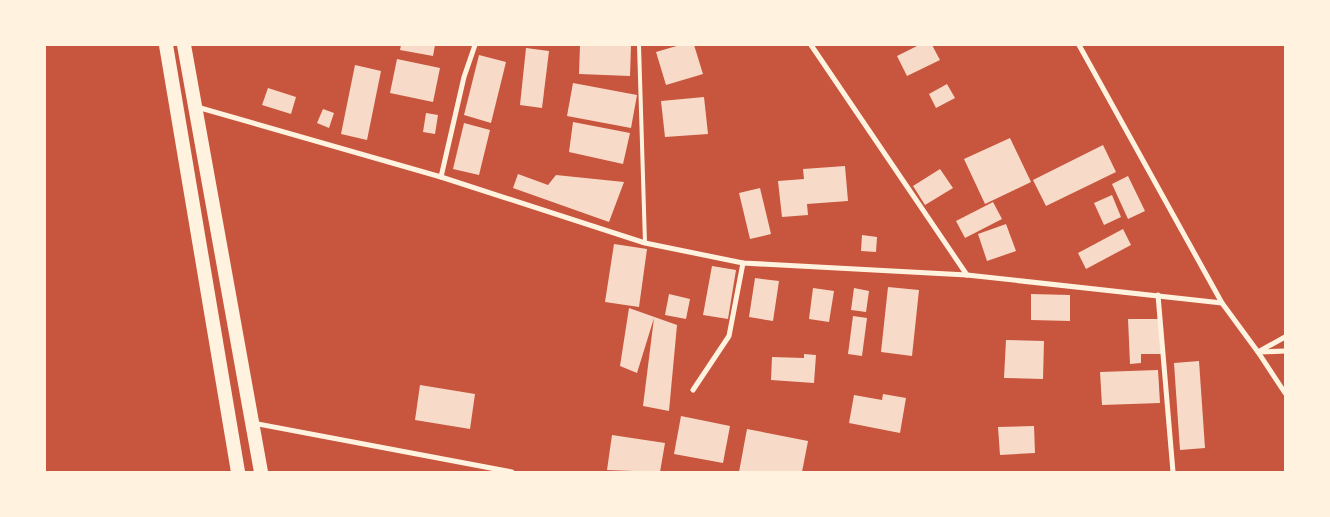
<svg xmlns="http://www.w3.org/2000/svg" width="1330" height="517" font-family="Barlow,sans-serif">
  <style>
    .building { fill: #f7dbc8 }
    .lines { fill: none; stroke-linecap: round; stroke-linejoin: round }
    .service { stroke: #fff3e0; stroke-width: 4 }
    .minor { stroke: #fff3e0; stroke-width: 5 }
    .trunk { stroke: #fff3e0; stroke-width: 14 }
  </style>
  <rect width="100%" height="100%" fill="#c8553d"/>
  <g class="building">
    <path d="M401 45H435L433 56 400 50Z"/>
    <path d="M580 45H631L630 76 579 74Z"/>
    <path d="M680 45H694L703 74 666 85 656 52Z"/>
    <path d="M919 45H932L940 60 907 76 897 56Z"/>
    <path d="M526 48 549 51 542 108 520 105Z"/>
    <path d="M479 55 506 62 491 123 464 115Z"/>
    <path d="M397 59 440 68 433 102 390 93Z"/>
    <path d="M355 65 381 71 367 140 341 134Z"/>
    <path d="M573 83 637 95 631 128 567 116Z"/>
    <path d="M947 84 955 98 936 108 929 94Z"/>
    <path d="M268 88 296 97 291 114 262 105Z"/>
    <path d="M704 97 708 134 665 137 661 101Z"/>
    <path d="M323 109 334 113 329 128 317 123Z"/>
    <path d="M426 113 438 115 435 134 423 132Z"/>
    <path d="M573 122 630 133 623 164 569 152Z"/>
    <path d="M464 123 490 130 479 175 453 169Z"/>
    <path d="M1010 138 1031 182 985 204 964 159Z"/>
    <path d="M1103 145 1116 172 1046 206 1033 180Z"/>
    <path d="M845 166 848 201 807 204 808 215 782 217 778 181 804 179 803 169Z"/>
    <path d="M940 169 953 188 925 205 913 186Z"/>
    <path d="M518 174 548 185 556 175 624 182 609 222 513 188Z"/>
    <path d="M1128 176 1145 211 1128 219 1112 184Z"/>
    <path d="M760 188 771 234 750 239 739 193Z"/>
    <path d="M1112 195 1121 217 1104 225 1094 203Z"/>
    <path d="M993 202 1002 219 965 238 956 221Z"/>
    <path d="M1006 224 1016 251 987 261 978 234Z"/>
    <path d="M1123 229 1131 245 1086 269 1078 253Z"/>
    <path d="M862 235 877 237 876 252 861 251Z"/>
    <path d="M614 244 647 249 639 307 605 302Z"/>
    <path d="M712 266 736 270 728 319 703 315Z"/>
    <path d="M755 278 779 281 773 321 749 317Z"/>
    <path d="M888 287 919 290 912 356 881 352Z"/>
    <path d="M813 288 834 291 829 322 809 319Z"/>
    <path d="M854 288 869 291 866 312 851 310Z"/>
    <path d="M669 294 690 299 686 319 665 315Z"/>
    <path d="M1031 294 1070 295V321L1031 320Z"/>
    <path d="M629 308 677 325 669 411 643 406 654 318 637 373 620 366Z"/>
    <path d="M853 316 867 318 862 356 848 354Z"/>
    <path d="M1128 319H1160L1161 354H1141V363L1130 364Z"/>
    <path d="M1006 340 1044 341 1043 379 1004 378Z"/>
    <path d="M804 354 816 355 814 383 771 380 772 357 804 358Z"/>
    <path d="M1199 361 1205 448 1180 450 1174 363Z"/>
    <path d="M1158 370 1160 403 1102 405 1100 372Z"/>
    <path d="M420 385 475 394 470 429 415 420Z"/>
    <path d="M883 394 906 398 900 433 849 423 854 395 882 400Z"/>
    <path d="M681 416 730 426 723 463 674 454Z"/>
    <path d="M1034 426 1035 453 1000 455 998 427Z"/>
    <path d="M747 429 808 441 802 472H739Z"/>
    <path d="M612 435 665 443 660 472 607 470Z"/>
  </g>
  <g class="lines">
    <path class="service" d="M639 45 645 243"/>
    <g class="minor">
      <path d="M811 45 967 275"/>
      <path d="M1079 45 1222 303 1258 352 1285 393"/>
      <path d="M197 107 441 177 645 243 743 263 967 275 1222 303"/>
      <path d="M441 177 464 77 475 45"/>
      <path d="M1158 295 1173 472"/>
      <path d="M1258 352 1285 337"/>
      <path d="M1261 352 1285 351"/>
      <path d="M693 390 729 336 743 263"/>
      <path d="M253 423 512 472"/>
    </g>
    <g class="trunk">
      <path d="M166 45 238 472"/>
      <path d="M184 45 261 472"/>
    </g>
  </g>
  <rect width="1330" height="517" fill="none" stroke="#fff3e0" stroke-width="92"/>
</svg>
